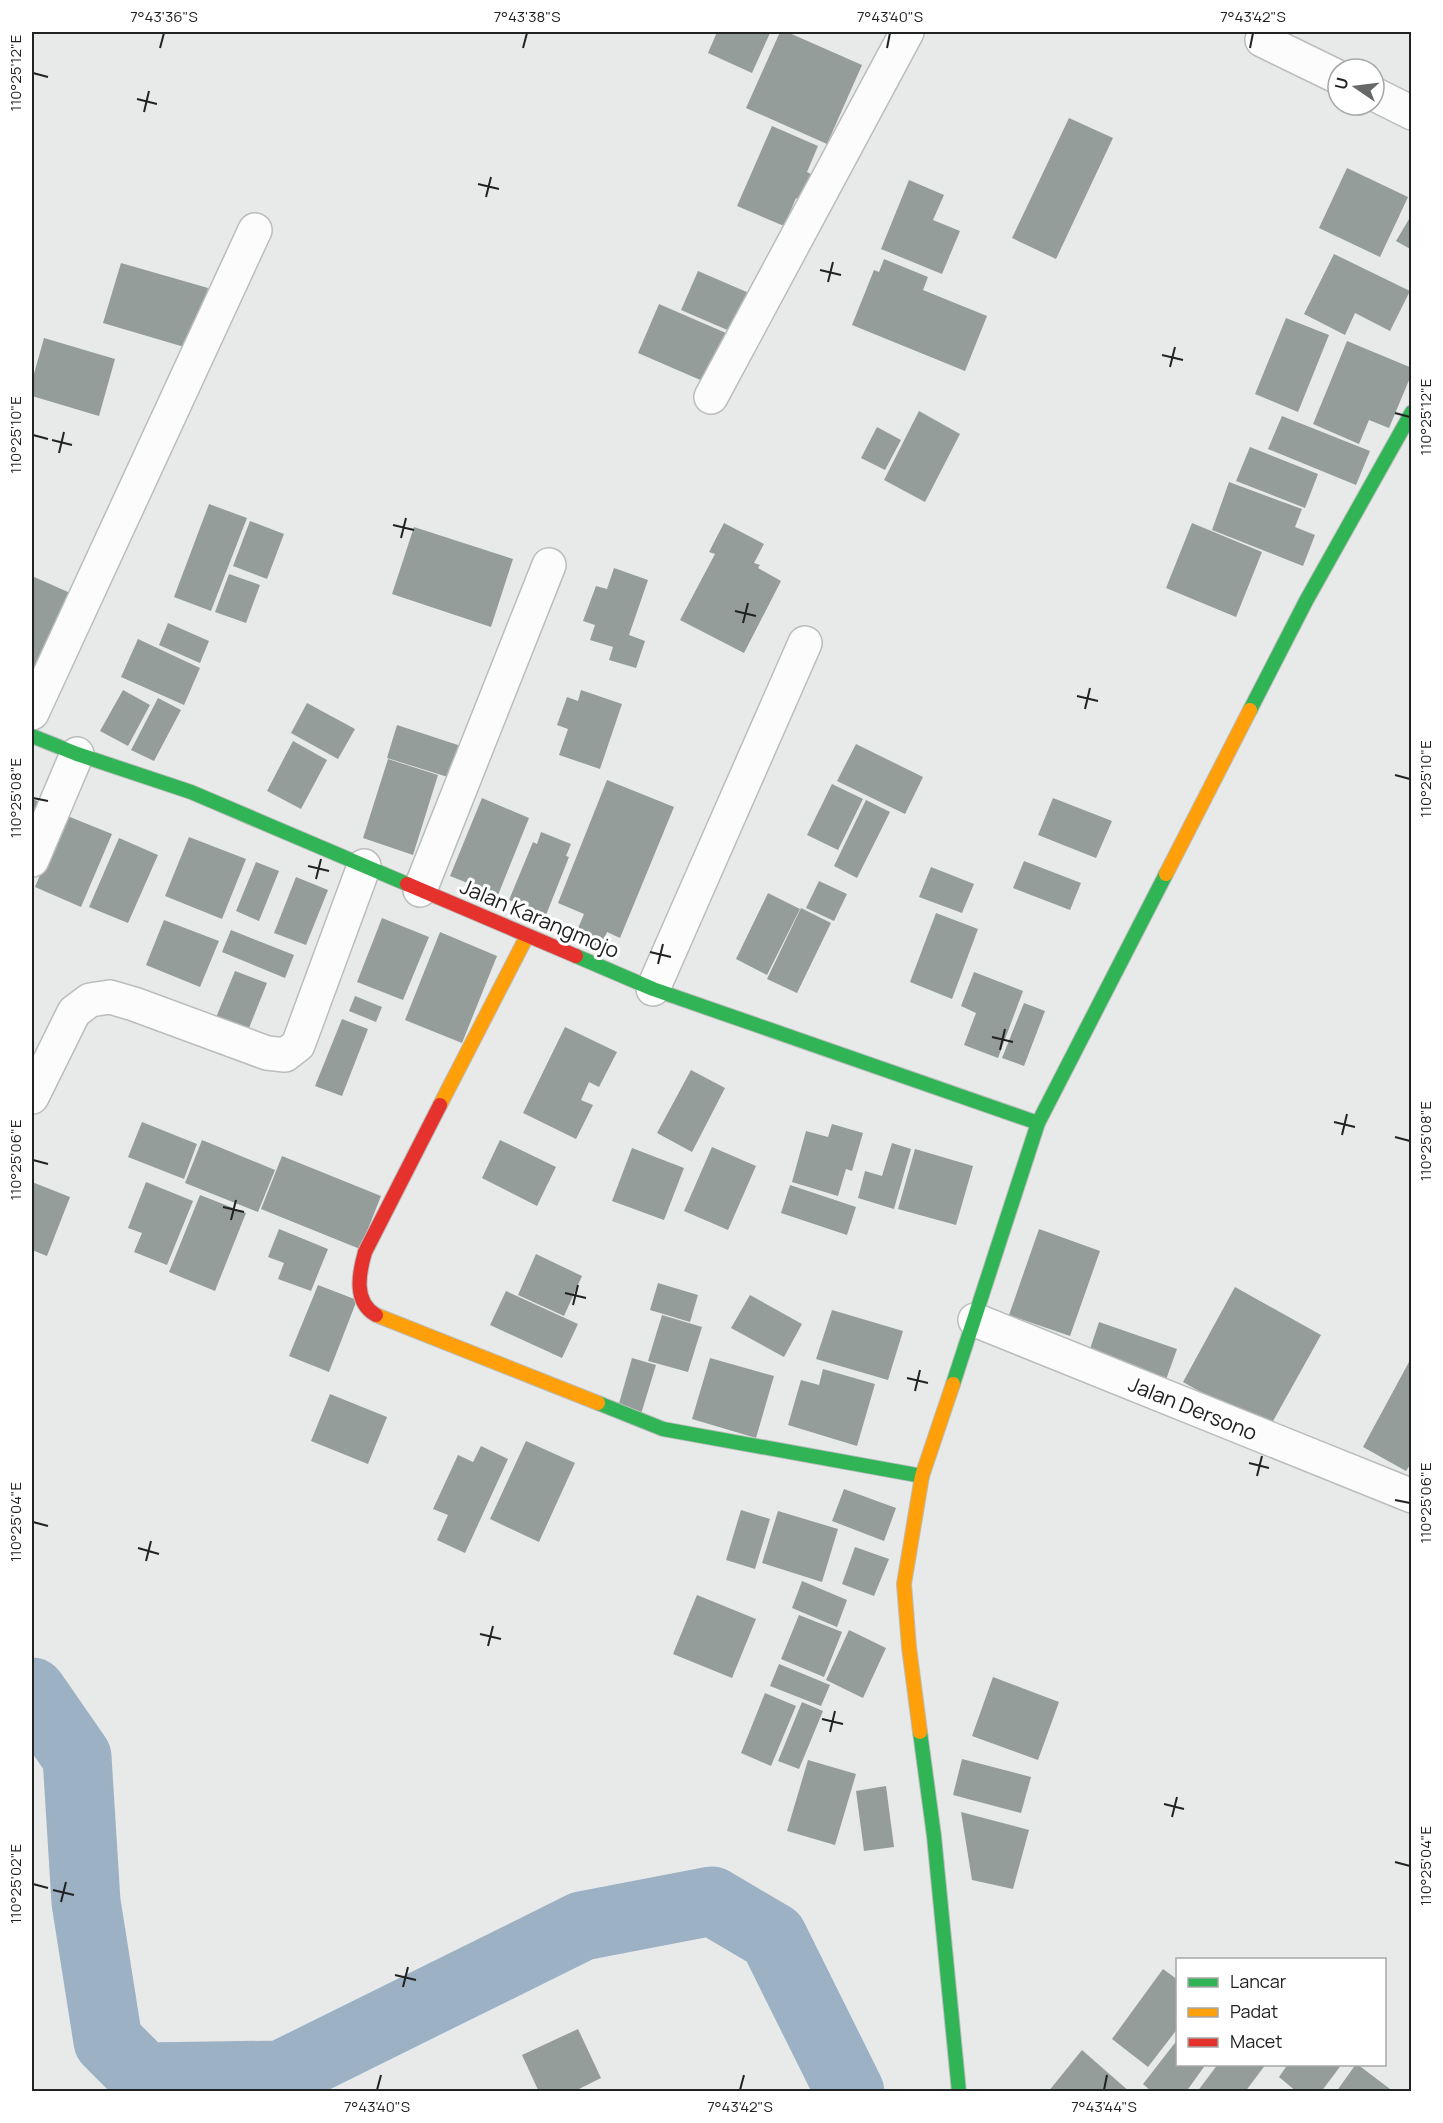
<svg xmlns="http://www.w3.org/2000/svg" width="1443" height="2123" font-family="Manrope,sans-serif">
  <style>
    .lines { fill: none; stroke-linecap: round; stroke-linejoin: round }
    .river { stroke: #9cb1c4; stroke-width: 69 }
    .building { fill: #949d9a }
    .street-casing { stroke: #bbbdbd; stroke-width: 36 }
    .fast-casing { stroke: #bbbdbd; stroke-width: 16 }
    .slow-casing { stroke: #bbbdbd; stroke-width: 16 }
    .jam-casing { stroke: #bbbdbd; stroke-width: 16 }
    .street { stroke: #fcfcfc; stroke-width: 33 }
    .fast { stroke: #30b455; stroke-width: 14 }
    .slow { stroke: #ff9f0a; stroke-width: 14 }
    .jam { stroke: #e5322d; stroke-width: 14 }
    .ticks { fill: none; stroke: #212222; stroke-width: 2 }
    .labels { text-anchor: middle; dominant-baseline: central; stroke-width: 6; stroke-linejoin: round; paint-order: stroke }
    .street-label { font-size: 21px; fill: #212222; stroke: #fff }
    .neatline { fill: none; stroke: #212222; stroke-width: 2 }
    .ticks-label { font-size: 15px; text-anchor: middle; fill: #212222 }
  </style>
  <rect width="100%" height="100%" fill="#e8eaea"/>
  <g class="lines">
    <path class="river" d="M32 1692 77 1757 86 1902 108 2041 144 2077 281 2075 582 1926 712 1901 773 1937 850 2092"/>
  </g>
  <g class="building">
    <path d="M717 32H766L770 33 752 73 708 53Z"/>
    <path d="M780 32H787L862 65 827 144 746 108Z"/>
    <path d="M1069 118 1113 138 1056 259 1012 238Z"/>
    <path d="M772 126 818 146 807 172 817 177 806 203 796 198 784 226 737 206Z"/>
    <path d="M1347 168 1408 197 1380 257 1319 228Z"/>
    <path d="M909 180 944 195 933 220 960 231 942 274 881 249Z"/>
    <path d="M1412 214V250L1396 241Z"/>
    <path d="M1334 254 1410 291 1390 331 1355 313 1345 335 1304 314Z"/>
    <path d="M884 259 928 277 923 290 987 316 965 371 852 325 874 270 879 272Z"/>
    <path d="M121 263 208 288 191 349 103 323Z"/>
    <path d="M698 271 749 293 732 332 681 310Z"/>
    <path d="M659 304 726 333 705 382 638 353Z"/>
    <path d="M1286 318 1329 335 1298 412 1255 394Z"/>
    <path d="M44 338 115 359 99 416 32 396V381Z"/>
    <path d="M1347 341 1412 368V373L1389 428 1369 420 1359 444 1313 424Z"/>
    <path d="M919 411 960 434 925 502 884 480Z"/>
    <path d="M1282 416 1370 451 1356 485 1268 449Z"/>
    <path d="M877 427 901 440 885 470 861 458Z"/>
    <path d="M1250 447 1318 474 1305 508 1236 481Z"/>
    <path d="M1229 482 1302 509 1295 527 1315 535 1303 566 1212 530Z"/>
    <path d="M209 504 247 518 211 611 174 597Z"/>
    <path d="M250 521 284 534 267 579 233 566Z"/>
    <path d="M724 523 764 544 754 563 760 565 758 568 781 581 744 653 680 620 715 554 709 552Z"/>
    <path d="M1192 523 1262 552 1236 617 1166 588Z"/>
    <path d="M414 527 513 559 491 627 392 594Z"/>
    <path d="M614 568 648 580 629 635 645 641 636 668 609 660 613 647 590 640 595 625 583 621 596 586 607 589Z"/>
    <path d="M229 574 260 585 246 623 215 612Z"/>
    <path d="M32 576 77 596 32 686Z"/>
    <path d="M168 623 209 641 200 663 159 645Z"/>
    <path d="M138 639 200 668 184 705 121 677Z"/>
    <path d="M123 690 150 705 128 746 100 731Z"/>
    <path d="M581 690 622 704 600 769 559 755 568 729 557 725 567 697 578 701Z"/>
    <path d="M158 698 181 710 154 761 131 750Z"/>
    <path d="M307 703 355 729 338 759 291 733Z"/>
    <path d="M397 725 461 746 451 778 387 758Z"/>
    <path d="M293 741 327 760 301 809 267 791Z"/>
    <path d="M856 744 923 777 905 814 837 781Z"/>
    <path d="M388 759 438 775 413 855 363 838Z"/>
    <path d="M607 780 674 807 620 938 607 932 600 950 574 938 584 914 558 903Z"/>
    <path d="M832 784 863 799 838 850 807 835Z"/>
    <path d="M482 798 529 818 498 895 450 876Z"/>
    <path d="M1053 798 1112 821 1096 858 1038 835Z"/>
    <path d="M32 799 40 802 32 821Z"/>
    <path d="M866 800 890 812 857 878 834 866Z"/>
    <path d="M65 815 112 834 81 907 35 887Z"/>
    <path d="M541 832 571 844 566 856 569 857 546 915 509 900 533 842 537 844Z"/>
    <path d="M189 837 246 859 222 919 165 896Z"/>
    <path d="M119 838 158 855 128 923 89 907Z"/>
    <path d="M1024 861 1081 883 1070 910 1013 888Z"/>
    <path d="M256 862 279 871 259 921 236 911Z"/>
    <path d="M931 867 974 884 962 913 919 897Z"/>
    <path d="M296 877 328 890 306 945 274 933Z"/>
    <path d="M819 881 847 894 834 921 806 908Z"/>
    <path d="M768 893 800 909 767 975 736 959Z"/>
    <path d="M801 908 831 923 797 993 767 979Z"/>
    <path d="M936 913 978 929 952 999 910 982Z"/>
    <path d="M382 918 429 937 403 1000 357 982Z"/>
    <path d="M164 920 219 941 200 987 146 965Z"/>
    <path d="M231 930 294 955 285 978 222 952Z"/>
    <path d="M440 932 497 956 462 1043 405 1020Z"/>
    <path d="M235 971 267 983 247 1033 215 1020Z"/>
    <path d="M974 972 1023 991 998 1058 964 1045 976 1013 961 1006Z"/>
    <path d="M355 996 382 1007 376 1022 349 1011Z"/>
    <path d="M1024 1003 1045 1011 1024 1066 1002 1058Z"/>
    <path d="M342 1019 368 1029 342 1096 315 1086Z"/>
    <path d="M565 1027 617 1052 599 1087 589 1082 581 1100 593 1105 576 1139 523 1113Z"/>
    <path d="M691 1070 725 1088 692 1152 657 1133Z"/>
    <path d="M142 1122 197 1144 184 1179 128 1157Z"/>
    <path d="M832 1124 863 1133 852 1171 846 1169 838 1196 792 1182 806 1131 828 1137Z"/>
    <path d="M202 1140 275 1170 258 1212 185 1183Z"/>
    <path d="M500 1140 556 1167 537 1206 482 1178Z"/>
    <path d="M892 1143 911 1149 894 1209 858 1198 865 1171 882 1176Z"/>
    <path d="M712 1147 756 1166 728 1230 684 1211Z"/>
    <path d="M632 1148 684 1168 664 1220 612 1201Z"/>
    <path d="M915 1149 973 1166 956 1225 898 1209Z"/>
    <path d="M282 1156 381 1196 360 1249 261 1209Z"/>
    <path d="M32 1182 70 1197 47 1256 32 1250Z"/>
    <path d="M146 1182 193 1201 167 1265 134 1252 142 1233 128 1228Z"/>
    <path d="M790 1185 856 1207 847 1235 781 1213Z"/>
    <path d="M200 1195 246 1213 215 1291 169 1272Z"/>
    <path d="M279 1229 328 1249 311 1291 278 1279 284 1263 268 1257Z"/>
    <path d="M1039 1229 1100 1251 1070 1336 1009 1315Z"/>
    <path d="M536 1254 582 1276 564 1316 518 1295Z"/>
    <path d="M658 1283 698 1295 690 1322 650 1310Z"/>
    <path d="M318 1285 357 1300 329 1372 289 1356Z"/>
    <path d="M1235 1287 1321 1335 1268 1430 1183 1382Z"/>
    <path d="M506 1291 578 1324 562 1358 490 1325Z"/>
    <path d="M750 1295 802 1324 784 1357 731 1328Z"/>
    <path d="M832 1310 903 1331 888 1380 816 1359Z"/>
    <path d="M662 1315 702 1327 688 1372 648 1361Z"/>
    <path d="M1099 1322 1177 1349 1163 1388 1086 1361Z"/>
    <path d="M632 1358 656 1365 641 1414 618 1407Z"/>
    <path d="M710 1358 774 1376 756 1438 692 1419Z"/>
    <path d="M1409 1362 1412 1363V1462L1406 1471 1363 1447Z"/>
    <path d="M823 1369 875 1384 857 1446 788 1425 801 1380 819 1385Z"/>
    <path d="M330 1394 387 1417 368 1464 311 1441Z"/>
    <path d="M526 1441 575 1463 539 1542 490 1519Z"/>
    <path d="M481 1446 508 1459 465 1553 437 1540 448 1515 433 1509 458 1455 473 1462Z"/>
    <path d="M844 1489 896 1508 884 1541 832 1521Z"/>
    <path d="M741 1510 770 1519 755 1569 726 1560Z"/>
    <path d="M778 1511 838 1529 822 1582 762 1563Z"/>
    <path d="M855 1547 889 1559 874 1596 842 1584Z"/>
    <path d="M802 1581 847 1600 837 1627 792 1608Z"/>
    <path d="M697 1595 756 1619 732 1678 673 1654Z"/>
    <path d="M799 1615 842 1632 824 1677 781 1659Z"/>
    <path d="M849 1630 886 1648 863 1698 826 1680Z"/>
    <path d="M779 1664 830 1685 821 1706 770 1686Z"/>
    <path d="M993 1677 1059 1702 1038 1760 972 1736Z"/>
    <path d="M765 1693 796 1706 771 1766 741 1753Z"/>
    <path d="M802 1702 823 1711 799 1769 778 1761Z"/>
    <path d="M962 1759 1031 1777 1021 1813 953 1795Z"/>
    <path d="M808 1760 856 1774 835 1845 787 1831Z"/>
    <path d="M886 1786 894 1847 864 1851 856 1791Z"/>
    <path d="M961 1812 1029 1830 1013 1889 972 1880Z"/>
    <path d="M1163 1969 1178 1980V2028L1148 2067 1112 2039Z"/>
    <path d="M578 2029 601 2078 573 2092H539L522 2055Z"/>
    <path d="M1178 2039V2064H1206L1186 2092H1152L1143 2084Z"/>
    <path d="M1082 2050 1130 2092H1048Z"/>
    <path d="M1218 2064H1266L1245 2092H1197Z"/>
    <path d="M1288 2064H1342L1321 2092H1297L1279 2077Z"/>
    <path d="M1356 2064H1357L1394 2092H1336Z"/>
  </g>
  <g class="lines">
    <g class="street-casing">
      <g id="street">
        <path d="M1262 40 1338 77"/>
        <path d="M1374 94 1412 113"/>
        <path d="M711 397 907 32"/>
        <path d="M32 713 255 230"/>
        <path d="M32 860 77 754"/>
        <path d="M420 890 549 565"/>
        <path d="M653 989 805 643"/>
        <path d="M32 1097 74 1012 90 1000 110 997 134 1004 267 1053 285 1055 298 1045 364 866"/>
        <path d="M975 1320 1412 1496"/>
      </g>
    </g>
    <g class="fast-casing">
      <g id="fast">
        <path d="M1250 710 1306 601 1412 412"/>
        <path d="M32 736 77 754 191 792 407 884"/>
        <path d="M576 956 653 989 1038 1123"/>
        <path d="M953 1384 1038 1123 1166 874"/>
        <path d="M598 1403 663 1429 922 1476"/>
        <path d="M920 1732 934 1836 959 2092"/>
      </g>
    </g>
    <g class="slow-casing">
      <g id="slow">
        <path d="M1166 874 1250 710"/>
        <path d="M440 1105 527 936"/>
        <path d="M376 1315 598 1403"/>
        <path d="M920 1732 909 1647 904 1584 922 1476 953 1384"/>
      </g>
    </g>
    <g class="jam-casing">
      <g id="jam">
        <path d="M407 884 576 956"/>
        <path d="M376 1315C353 1302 359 1273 365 1252L440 1105"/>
      </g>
    </g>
    <use href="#street" class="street"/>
    <use href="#fast" class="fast"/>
    <use href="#slow" class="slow"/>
    <use href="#jam" class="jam"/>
  </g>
  <path class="ticks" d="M160 48 164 33M523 48 527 33M887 48 890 33M1250 48 1253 33M33 73 48 77M137 99 157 104M144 112 149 91M478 184 499 189M486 197 491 177M820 270 841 275M828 282 833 262M1162 355 1183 360M1170 367 1175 347M1395 413 1410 417M33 435 48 439M52 440 72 445M59 453 64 432M393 525 414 530M401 538 406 518M735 611 756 616M743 623 748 603M1077 696 1098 701M1085 709 1090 688M1395 775 1410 779M33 798 48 801M308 866 329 871M316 879 321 859M650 952 671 957M658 964 663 944M992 1037 1013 1042M1000 1050 1005 1029M1334 1122 1355 1127M1342 1135 1347 1114M1395 1137 1410 1141M33 1160 48 1164M223 1207 244 1212M231 1220 236 1200M565 1293 586 1298M573 1305 578 1285M907 1378 928 1383M915 1391 920 1370M1249 1463 1269 1468M1257 1476 1262 1456M1395 1500 1410 1503M33 1522 48 1526M138 1548 159 1554M146 1561 151 1541M480 1634 501 1639M488 1646 493 1626M822 1719 843 1724M830 1732 835 1711M1164 1804 1184 1809M1172 1817 1177 1797M1395 1862 1410 1866M33 1884 48 1888M53 1890 74 1895M61 1902 66 1882M395 1975 416 1980M403 1987 408 1967M377 2090 381 2075M740 2090 744 2075M1104 2090 1107 2075"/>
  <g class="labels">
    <g class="street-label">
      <text transform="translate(540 918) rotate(23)">Jalan Karangmojo</text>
      <text transform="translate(1193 1408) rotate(22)">Jalan Dersono</text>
    </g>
  </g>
  <rect width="1443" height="2123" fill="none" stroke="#ffffff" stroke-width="66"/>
  <rect x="1176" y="1958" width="210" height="108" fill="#ffffff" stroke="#a6a7a7" stroke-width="1.5"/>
  <rect x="1188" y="1978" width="30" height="9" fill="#30b455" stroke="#a6a7a7" stroke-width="1.5"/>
  <text x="1230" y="1988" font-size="18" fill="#212222">Lancar</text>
  <rect x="1188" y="2008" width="30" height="9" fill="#ff9f0a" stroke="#a6a7a7" stroke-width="1.5"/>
  <text x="1230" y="2018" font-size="18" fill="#212222">Padat</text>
  <rect x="1188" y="2038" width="30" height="9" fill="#e5322d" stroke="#a6a7a7" stroke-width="1.5"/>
  <text x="1230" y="2048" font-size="18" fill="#212222">Macet</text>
  <g transform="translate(1356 87) rotate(284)"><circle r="28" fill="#ffffff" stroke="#a6a7a7" stroke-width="1.5"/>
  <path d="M0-4.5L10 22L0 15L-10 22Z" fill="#676868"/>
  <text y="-9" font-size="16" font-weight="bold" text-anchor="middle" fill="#212222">U</text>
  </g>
  <rect x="33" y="33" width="1377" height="2057" class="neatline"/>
  <g class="ticks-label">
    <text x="164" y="22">7°43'36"S</text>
    <text x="527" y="22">7°43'38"S</text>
    <text x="890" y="22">7°43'40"S</text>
    <text x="1253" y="22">7°43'42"S</text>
    <text transform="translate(16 73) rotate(-90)" y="5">110°25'12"E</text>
    <text transform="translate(1426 417) rotate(-90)" y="5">110°25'12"E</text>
    <text transform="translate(16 435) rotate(-90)" y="5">110°25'10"E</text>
    <text transform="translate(1426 779) rotate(-90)" y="5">110°25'10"E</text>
    <text transform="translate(16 798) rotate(-90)" y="5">110°25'08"E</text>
    <text transform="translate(1426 1141) rotate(-90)" y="5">110°25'08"E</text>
    <text transform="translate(16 1160) rotate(-90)" y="5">110°25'06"E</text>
    <text transform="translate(1426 1503) rotate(-90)" y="5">110°25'06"E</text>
    <text transform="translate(16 1522) rotate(-90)" y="5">110°25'04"E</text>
    <text transform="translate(1426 1866) rotate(-90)" y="5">110°25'04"E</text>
    <text transform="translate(16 1884) rotate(-90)" y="5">110°25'02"E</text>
    <text x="377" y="2112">7°43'40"S</text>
    <text x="740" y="2112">7°43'42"S</text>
    <text x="1104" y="2112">7°43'44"S</text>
  </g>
</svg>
